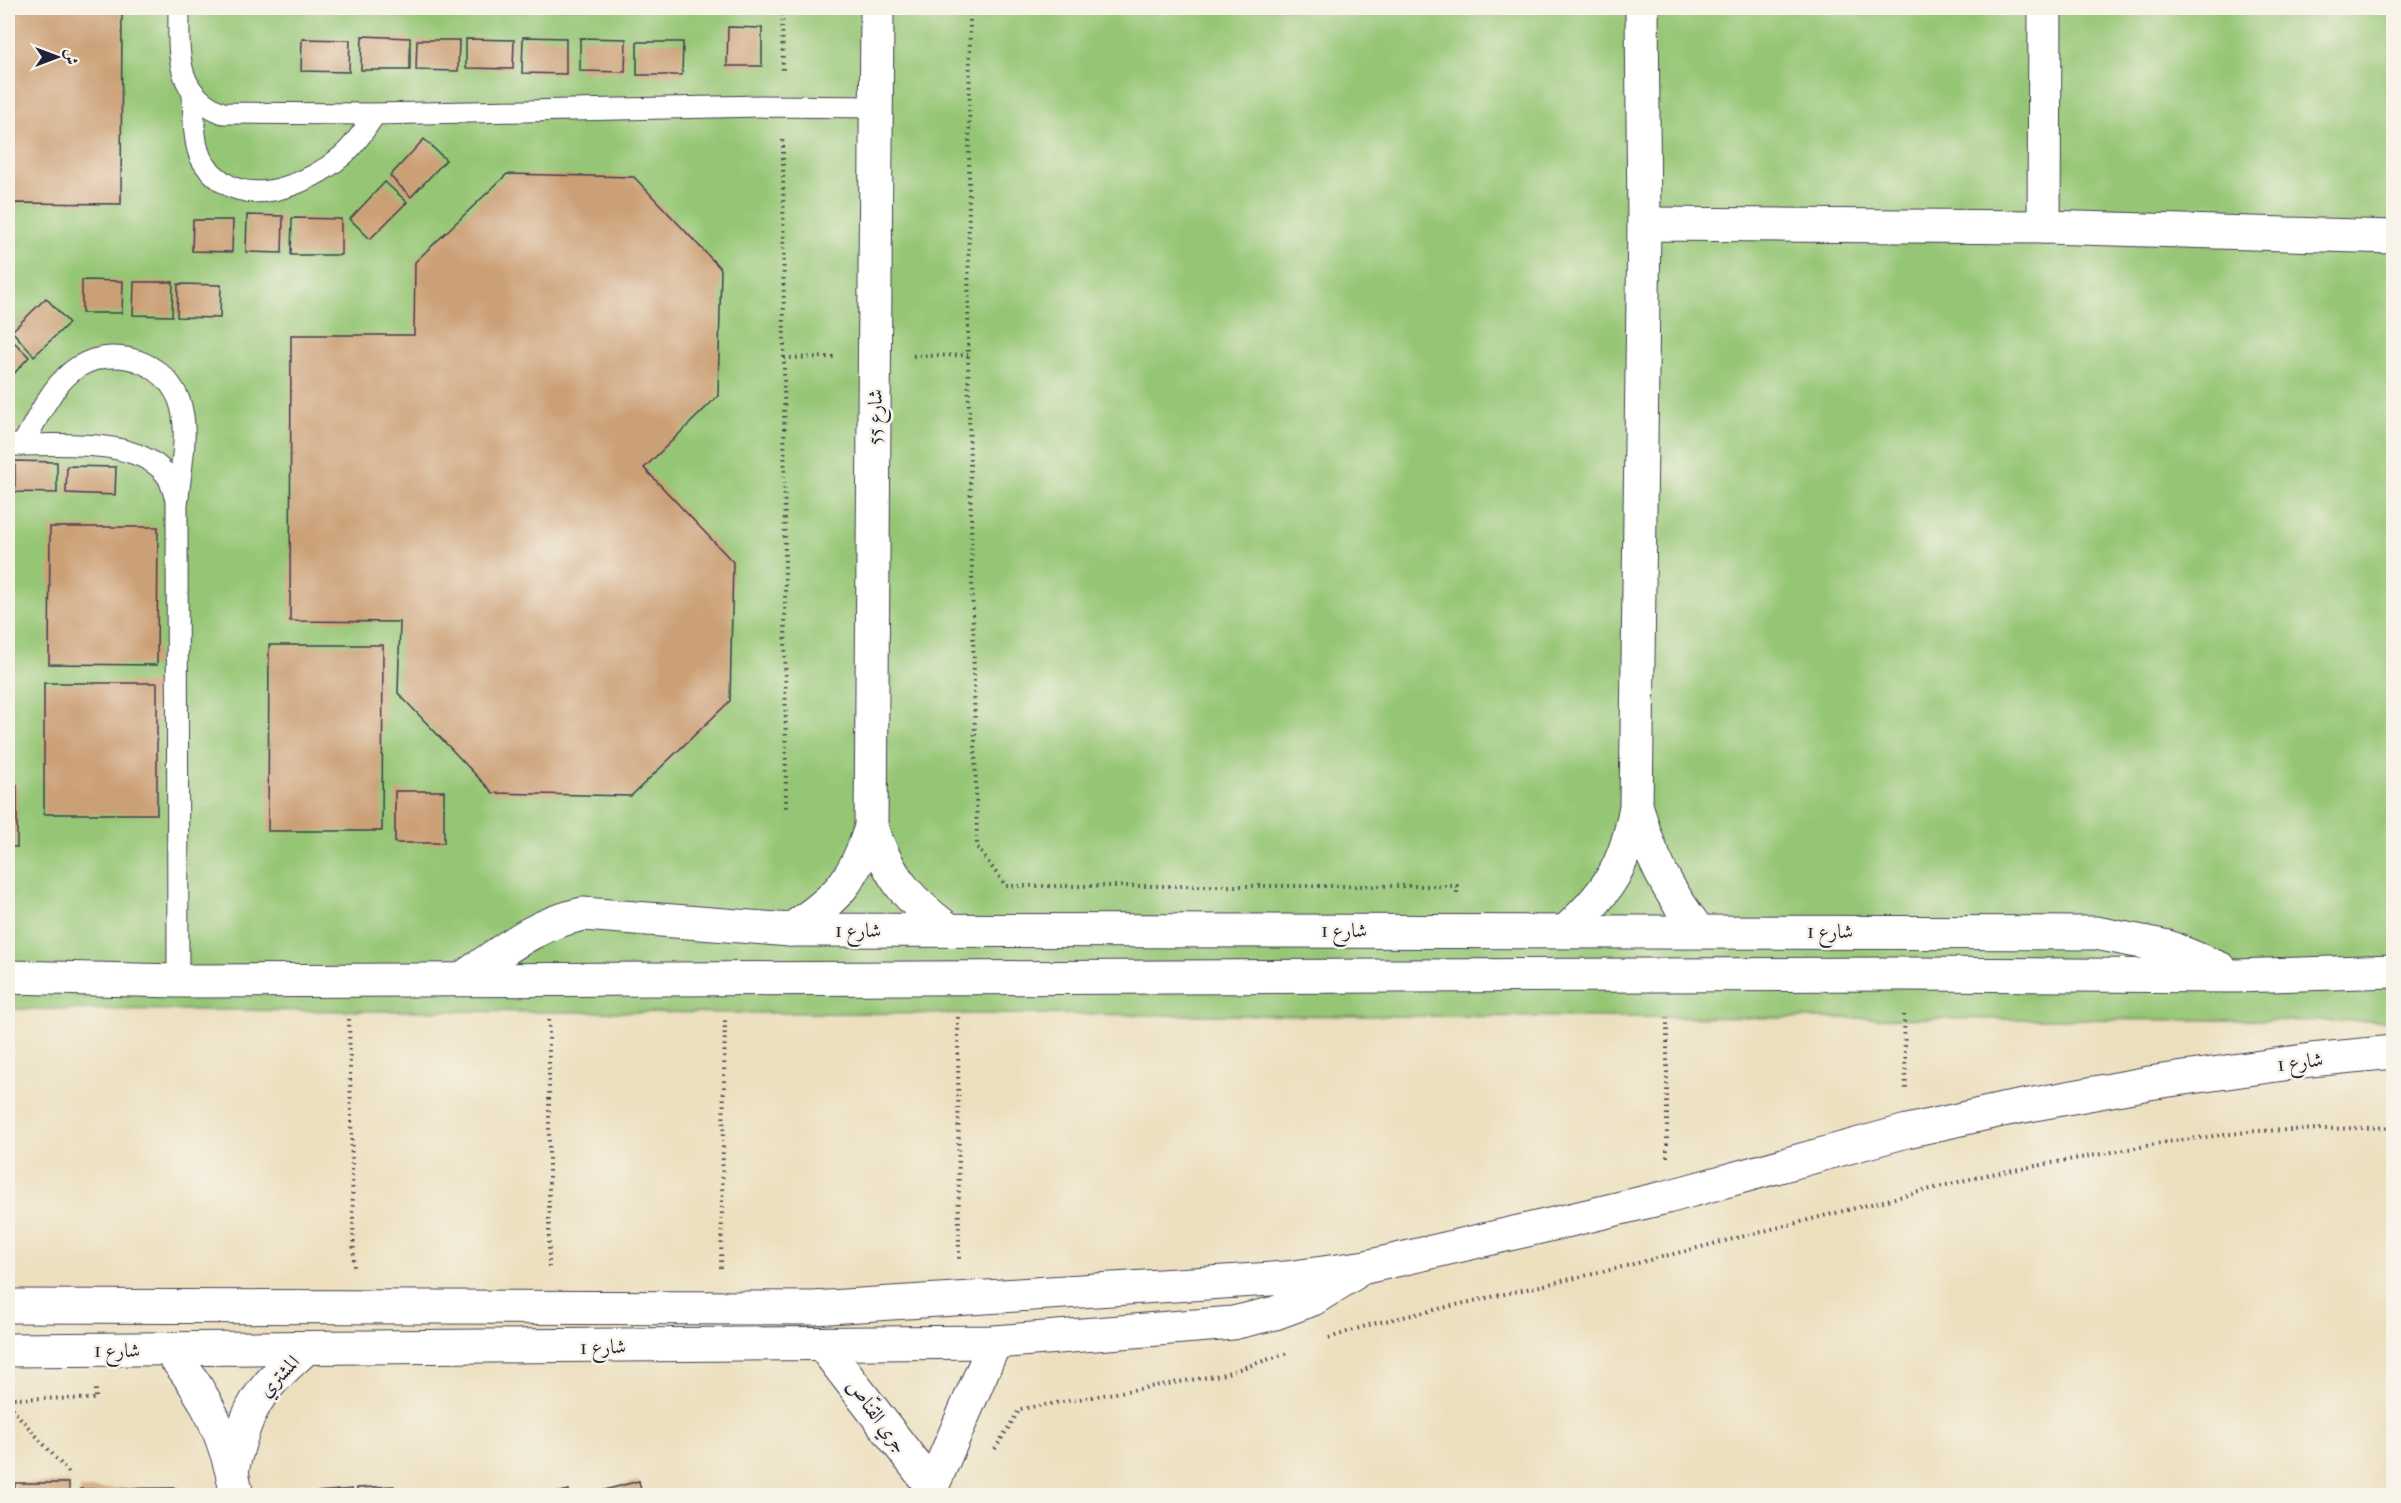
<svg xmlns="http://www.w3.org/2000/svg" width="2401" height="1503" font-family="'IM FELL French Canon',Amiri,serif">
  <style>
    .green { fill: #95c675; stroke: #5c7458; stroke-width: 1.5 }
    .building { fill: #cca077 }
    .lines { fill: none; stroke-linecap: round; stroke-linejoin: round }
    .lane-casing { stroke: #403e4e; stroke-width: 23 }
    .street-casing { stroke: #403e4e; stroke-width: 35 }
    .path { stroke: #403e4e; stroke-width: 4; stroke-dasharray: 1.5 4.5; stroke-linecap: butt }
    .lane { stroke: #fff; stroke-width: 21 }
    .street { stroke: #fff; stroke-width: 33 }
    .labels { text-anchor: middle; dominant-baseline: central; stroke-width: 5; stroke-linejoin: round; paint-order: stroke }
    .street-label { font-size: 20px; fill: #22223b; stroke: #f7f3e8 }
  </style>
  <rect width="100%" height="100%" fill="#f7f3e8"/>
  <filter id="ink" filterUnits="userSpaceOnUse"><feTurbulence type="fractalNoise" baseFrequency=".0167" numOctaves="2"/><feDisplacementMap in="SourceGraphic" scale="12" xChannelSelector="R" yChannelSelector="G"/><feConvolveMatrix kernelMatrix="1 2 1 2 8 2 1 2 1" color-interpolation-filters="sRGB"/></filter>
  <filter id="wash" filterUnits="userSpaceOnUse"><feTurbulence type="fractalNoise" baseFrequency=".008" numOctaves="4" result="noise"/><feDisplacementMap in="SourceGraphic" scale="24" xChannelSelector="R" yChannelSelector="G"/><feGaussianBlur stdDeviation="1.35" result="paint"/><feColorMatrix in="noise" values="0 0 0 0 0 0 0 0 0 0 0 0 0 0 0 0 0 1.4 0 .05"/><feComposite in="paint" operator="in"/></filter>
  <g filter="url(#wash)">
    <rect width="100%" height="100%" fill="#ecdfbd"/>
    <path class="green" d="M8 8H2393V1021L8 1009Z"/>
    <g id="blocks">
      <g class="building">
        <path d="M8 8H122L121 204 11 203 12 274 8 279Z"/>
        <path d="M728 27 762 28V66H727Z"/>
        <path d="M362 36 410 38V70H361Z"/>
        <path d="M523 37 566 38V74L522 73Z"/>
        <path d="M580 38 626 39 625 72 580 71Z"/>
        <path d="M302 39 350 40 349 72 301 71Z"/>
        <path d="M466 39 514 40 513 69 466 68Z"/>
        <path d="M417 40H459L458 71 416 70Z"/>
        <path d="M637 42H683L682 75H637Z"/>
        <path d="M424 139 446 160 411 197 390 176Z"/>
        <path d="M507 174 634 177 721 269 718 396 644 468 733 562 730 701 631 796 493 793 398 693 400 622 290 621 291 335H414L415 262Z"/>
        <path d="M385 182 407 202 370 239 350 219Z"/>
        <path d="M247 215 283 216 282 253 246 252Z"/>
        <path d="M292 218 341 219V255H291Z"/>
        <path d="M193 220H233L232 252 192 251Z"/>
        <path d="M82 280 123 281 122 313H82Z"/>
        <path d="M134 282H173L172 316 133 315Z"/>
        <path d="M178 284 221 285 220 318 177 317Z"/>
        <path d="M46 298 69 323 34 356 12 331Z"/>
        <path d="M8 336 29 357 11 377 8 374Z"/>
        <path d="M15 461 57 462V493L15 492Z"/>
        <path d="M67 466 116 467 115 495 66 493Z"/>
        <path d="M50 527H158L157 665 49 664Z"/>
        <path d="M269 645H383L382 831H268Z"/>
        <rect x="44" y="683" width="113" height="131"/>
        <rect x="8" y="785" width="9" height="62"/>
        <rect x="395" y="791" width="49" height="52"/>
        <path d="M639 1481 642 1496H594L593 1493Z"/>
        <rect x="15" y="1483" width="54" height="13"/>
        <path d="M394 1486 395 1496H357V1488Z"/>
        <path d="M176 1488V1496H80V1489Z"/>
        <path d="M352 1489V1496H317L316 1492Z"/>
        <path d="M569 1490 570 1496H548V1495Z"/>
      </g>
    </g>
  </g>
  <g filter="url(#ink)">
    <use href="#blocks" fill-opacity="0" stroke="#403e4e" stroke-width="1.5"/>
    <g class="lines">
      <g class="lane-casing">
        <g id="lane">
          <path d="M179 8C179 53 174 94 223 113L375 114 762 106 878 107"/>
          <path d="M193 95C194 113 193 133 198 150 201 163 212 174 223 182 257 206 312 181 341 157 355 145 365 129 375 114"/>
          <path d="M8 445C53 446 132 436 165 473 171 479 174 494 177 503L178 981"/>
          <path d="M22 445C37 420 52 383 78 367 119 342 177 366 183 416 187 443 180 472 178 499"/>
        </g>
      </g>
      <g class="street-casing">
        <g id="street">
          <path d="M1644 224 2044 227 2394 237"/>
          <path d="M2044 227 2045 8"/>
          <path d="M1638 811C1650 857 1669 893 1698 930"/>
          <path d="M871 827C890 877 905 897 948 929"/>
          <path d="M790 930C837 899 854 881 871 827L877 8"/>
          <path d="M1567 930C1610 890 1626 864 1636 806L1644 224 1642 8"/>
          <path d="M8 977 178 981 1903 974 2236 976 2394 971"/>
          <path d="M463 978C503 951 534 924 583 914L790 930 2096 933 2168 947 2221 969"/>
          <path d="M8 1306 813 1308 1286 1278 1366 1267 1562 1222 1667 1197 1907 1131 2002 1110 2149 1083 2311 1060 2394 1052"/>
          <path d="M822 1344 932 1487 934 1496"/>
          <path d="M8 1350 995 1342 1233 1323 1275 1313 1313 1299 1353 1274"/>
          <path d="M169 1350C206 1393 227 1439 237 1496"/>
          <path d="M232 1470C248 1406 255 1394 304 1350"/>
          <path d="M932 1487 995 1342"/>
        </g>
      </g>
      <g class="path">
        <path d="M782 8 783 73"/>
        <path d="M970 8 968 355 977 847 1006 886H1457V893"/>
        <path d="M783 140 786 808"/>
        <path d="M913 356 968 355"/>
        <path d="M784 358 834 357"/>
        <path d="M1904 1015 1906 1091"/>
        <path d="M958 1017 959 1259"/>
        <path d="M349 1019 354 1267"/>
        <path d="M549 1020V1267"/>
        <path d="M1667 1157V1015"/>
        <path d="M721 1268 725 1017"/>
        <path d="M1329 1338 1372 1324 1606 1271 1986 1175 2173 1141 2256 1131 2394 1127"/>
        <path d="M8 1398 96 1399V1389"/>
        <path d="M8 1404 70 1474"/>
        <path d="M995 1449 1020 1409 1221 1375 1288 1353"/>
      </g>
      <use href="#lane" class="lane"/>
      <use href="#street" class="street"/>
    </g>
  </g>
  <g class="labels">
    <g class="street-label">
      <text transform="translate(875 417) rotate(-89)">شارع 55</text>
      <text x="858" y="930">شارع 1</text>
      <text x="1344" y="930">شارع 1</text>
      <text x="1830" y="931">شارع 1</text>
      <text transform="translate(2300 1062) rotate(-7)">شارع 1</text>
      <text transform="translate(603 1347) rotate(-1)">شارع 1</text>
      <text x="117" y="1350">شارع 1</text>
      <text transform="translate(279 1376) rotate(-46)">المشتري</text>
      <text transform="translate(877 1416) rotate(53)">جري القنّاص</text>
    </g>
  </g>
  <rect width="2401" height="1503" fill="none" stroke="#f7f3e8" stroke-width="30"/>
  <g transform="translate(57 57) rotate(90)" stroke="#f7f3e8" stroke-width="4.5" paint-order="stroke">
  <path d="M0-4.5L10 22L0 15L-10 22Z" fill="#22223b"/>
  <text y="-9" font-size="16" font-weight="bold" text-anchor="middle" fill="#22223b">ش</text>
  </g>
</svg>
